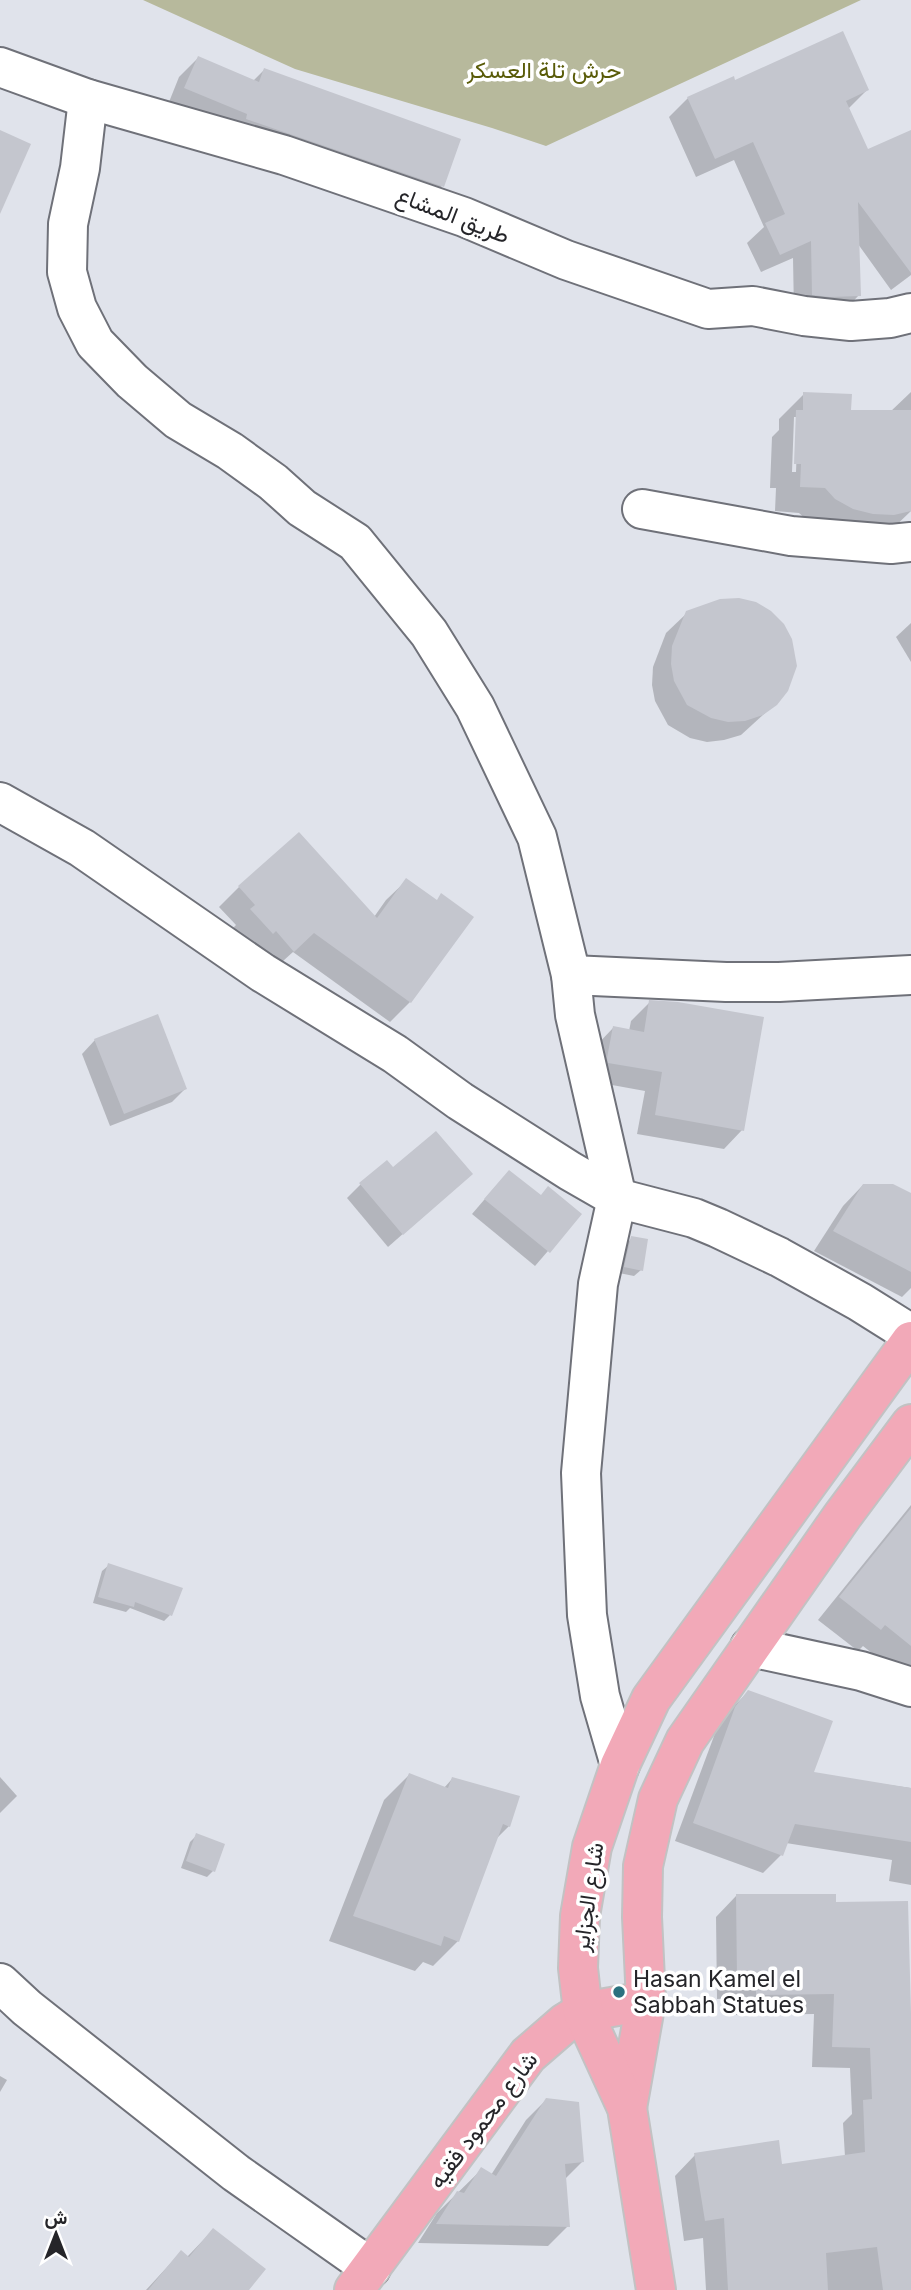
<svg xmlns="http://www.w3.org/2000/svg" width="911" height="2290" font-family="Inter,Vazirmatn,sans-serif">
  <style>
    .green { fill: #b7b99c }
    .shadow { fill: #0003; fill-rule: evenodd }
    .building { fill: #c4c6ce }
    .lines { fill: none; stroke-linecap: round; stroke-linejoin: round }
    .minor-casing { stroke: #6f7179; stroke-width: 42 }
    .major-casing { stroke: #c2c2c3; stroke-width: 42 }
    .minor { stroke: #fff; stroke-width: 38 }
    .major { stroke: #f2a9b8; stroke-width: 38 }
    .poi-dot { fill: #2b717f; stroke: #fff; stroke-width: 2.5 }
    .labels { text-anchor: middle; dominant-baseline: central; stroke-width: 7; stroke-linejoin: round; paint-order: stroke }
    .park-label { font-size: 23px; fill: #595b08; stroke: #fff }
    .street-label { font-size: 23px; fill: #252529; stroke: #fff }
    .poi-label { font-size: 23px; fill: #252529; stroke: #fff; text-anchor: start }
  </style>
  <rect width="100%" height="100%" fill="#e0e3eb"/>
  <path class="green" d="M143 0H861L546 146 492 128 295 69Z"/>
  <g class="shadow">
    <path d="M198 58 253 81 264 70 442 186 423 205 167 107 179 77Z"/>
    <path d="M734 82 867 90 848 109 867 151 911 132V275L891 290 858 244 859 295 841 314 794 313 793 258 761 272 747 243 764 227 734 160 696 177 669 117 688 98Z"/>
    <path d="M911 392V511L887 534 810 523 799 513 775 511 776 488H770L772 437 779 430V419L804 394 849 412H890ZM794 417H798L796 472H792Z"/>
    <path d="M687 613 775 704 741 735 724 740 707 742 690 738 668 725 655 701 652 685 653 667 666 633Z"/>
    <path d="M911 623V662L896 637Z"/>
    <path d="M406 881 436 901 472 917 410 1002 390 1022 293 952 273 970 231 930 236 925 219 907 239 887 374 917 386 900Z"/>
    <path d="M650 1002 742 1130 724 1149 637 1134 645 1091 590 1081 595 1047 613 1028 629 1031 631 1021Z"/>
    <path d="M95 1040 185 1089 172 1102 110 1126 82 1054Z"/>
    <path d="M392 1170 471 1174 388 1247 347 1198 361 1184Z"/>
    <path d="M863 1185 911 1195V1288L902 1297 814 1251 843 1206Z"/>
    <path d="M496 1186 540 1197 580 1214 535 1266 472 1214Z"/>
    <path d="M632 1238 641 1270 634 1276 619 1273 625 1245Z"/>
    <path d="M911 1505V1684L863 1646 858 1651 818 1620Z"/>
    <path d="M109 1565 170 1615 164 1621 130 1608 126 1612 93 1603 102 1571Z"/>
    <path d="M748 1692 812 1774 911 1788V1885L889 1881 892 1860 786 1843 781 1855 763 1873 675 1841 717 1728 730 1710Z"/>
    <path d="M409 1775 444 1788 452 1779 509 1826 496 1839 458 1941 433 1966 423 1962 415 1971 329 1941 384 1800Z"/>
    <path d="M0 1777 17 1796 0 1813Z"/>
    <path d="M197 1835 213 1871 207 1877 181 1868 190 1842Z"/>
    <path d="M736 1896 834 1904 911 2016V2290H706L703 2238 684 2241 675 2176 695 2155 781 2166 845 2157 843 2123 852 2114 850 2068 812 2067 814 2014 736 2015V1998L717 1999 716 1917Z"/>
    <path d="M0 2076 7 2080 0 2092Z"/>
    <path d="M546 2100 582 2162 564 2180 568 2226 548 2246 418 2243 437 2213 482 2169 491 2175 526 2120Z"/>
    <path d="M213 2230 247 2290H146L181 2252 187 2257Z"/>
  </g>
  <g class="building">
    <path d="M843 31 869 90 846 101 868 149 911 130V273L858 202 861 296 830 297 812 295 811 241 780 255 765 223 785 214 753 142 715 159 687 97 734 76 735 80Z"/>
    <path d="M198 56 259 82 264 68 461 139 444 187 246 119 247 114 184 88Z"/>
    <path d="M0 130 31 144 0 214Z"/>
    <path d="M803 392 852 394 851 410H911V511L894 515 873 514 853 509 835 499 825 488 800 487 801 464H794L796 410H803Z"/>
    <path d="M739 598 756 602 771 611 784 624 792 639 797 666 788 691 777 705 763 715 745 721 728 722 711 718 687 705 674 681 671 664 672 646 686 611 720 599Z"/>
    <path d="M299 832 377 918 406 878 437 900 441 893 474 917 411 1003 314 933 294 952 276 931 273 934 250 909 255 905 238 886Z"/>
    <path d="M649 1000 678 1002 764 1017 744 1131 655 1115 662 1072 608 1063 607 1058 613 1026 644 1032Z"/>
    <path d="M158 1014 187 1089 124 1114 94 1039Z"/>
    <path d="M436 1131 473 1174 403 1235 359 1183 387 1160 393 1167Z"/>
    <path d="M509 1170 541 1195 548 1186 582 1214 550 1253 484 1199Z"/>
    <path d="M863 1184H893L911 1193V1272L833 1231Z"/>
    <path d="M631 1236 648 1239 643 1271 624 1267Z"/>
    <path d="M911 1508V1646L885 1625 881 1630 839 1597Z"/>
    <path d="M108 1563 183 1588 172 1616 135 1602 134 1607 98 1597Z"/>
    <path d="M748 1690 833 1721 814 1772 911 1788V1842L795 1824 783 1856 693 1823 735 1707Z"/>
    <path d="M409 1773 448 1788 452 1777 520 1796 510 1827 503 1824 459 1942 444 1936 441 1946 353 1916Z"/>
    <path d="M196 1833 225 1844 215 1872 186 1861Z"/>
    <path d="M736 1894H836V1902L908 1901 911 2014V2290H883L877 2247 826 2253 828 2290H728L724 2218 705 2221 694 2153 779 2140 782 2164 865 2152 863 2100 872 2099 870 2048 832 2047 834 1994 756 1995V1978L737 1979Z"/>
    <path d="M546 2098 579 2102 584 2162 565 2164 570 2227 436 2224 457 2191 464 2193 481 2167 496 2176Z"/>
    <path d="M213 2228 266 2269 249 2290H148L181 2250 189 2257Z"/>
  </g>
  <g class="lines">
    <g class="minor-casing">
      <g id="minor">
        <path d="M0 67 88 99 284 155 464 217 566 260 708 309 753 306 804 316 851 321 890 318 911 313"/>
        <path d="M88 99 80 168 68 224 67 272 77 308 95 343 132 381 178 420 230 451 273 482 302 508 355 542 429 633 475 707 537 837 571 975 575 1015 617 1198 598 1284 581 1473 587 1615 600 1696 620 1765"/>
        <path d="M642 509 791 536 891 544 911 542"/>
        <path d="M0 802 82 848 263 973 395 1054 460 1101 570 1171 617 1198 694 1218 718 1228 779 1257 860 1302 911 1334"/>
        <path d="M571 975 726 982H779L911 975"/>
        <path d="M750 1647 861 1671 911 1687"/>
        <path d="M0 1983 27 2008 236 2173 371 2268"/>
      </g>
    </g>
    <g class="major-casing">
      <g id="major">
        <path d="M627 2108 646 2001 642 1917 643 1866 658 1799 685 1741 843 1515 911 1424"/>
        <path d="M354 2290 528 2055 565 2023 583 2012 646 2001"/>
        <path d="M656 2290 627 2108 583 2012 578 1968 580 1916 592 1847 620 1765 651 1699 911 1341"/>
      </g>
    </g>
    <use href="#minor" class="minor"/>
    <use href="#major" class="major"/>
  </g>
  <circle class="poi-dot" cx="619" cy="1992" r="7"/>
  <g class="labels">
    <g class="park-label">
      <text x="544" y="70">حرش تلة العسكر</text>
    </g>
    <g class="street-label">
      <text transform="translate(453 215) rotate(21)">طريق المشاع</text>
      <text transform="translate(588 1897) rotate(-82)">شارع الجزاير</text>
      <text transform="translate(483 2120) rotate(-53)">شارع محمود فقيه</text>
    </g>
    <g class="poi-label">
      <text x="633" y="1979">Hasan Kamel el<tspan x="633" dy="26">Sabbah Statues</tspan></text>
    </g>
  </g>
  <g transform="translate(56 2234)" stroke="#ffffff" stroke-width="5" paint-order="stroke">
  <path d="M0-5L12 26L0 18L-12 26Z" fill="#252529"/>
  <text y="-10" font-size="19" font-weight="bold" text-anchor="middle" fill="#252529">ش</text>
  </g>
</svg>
